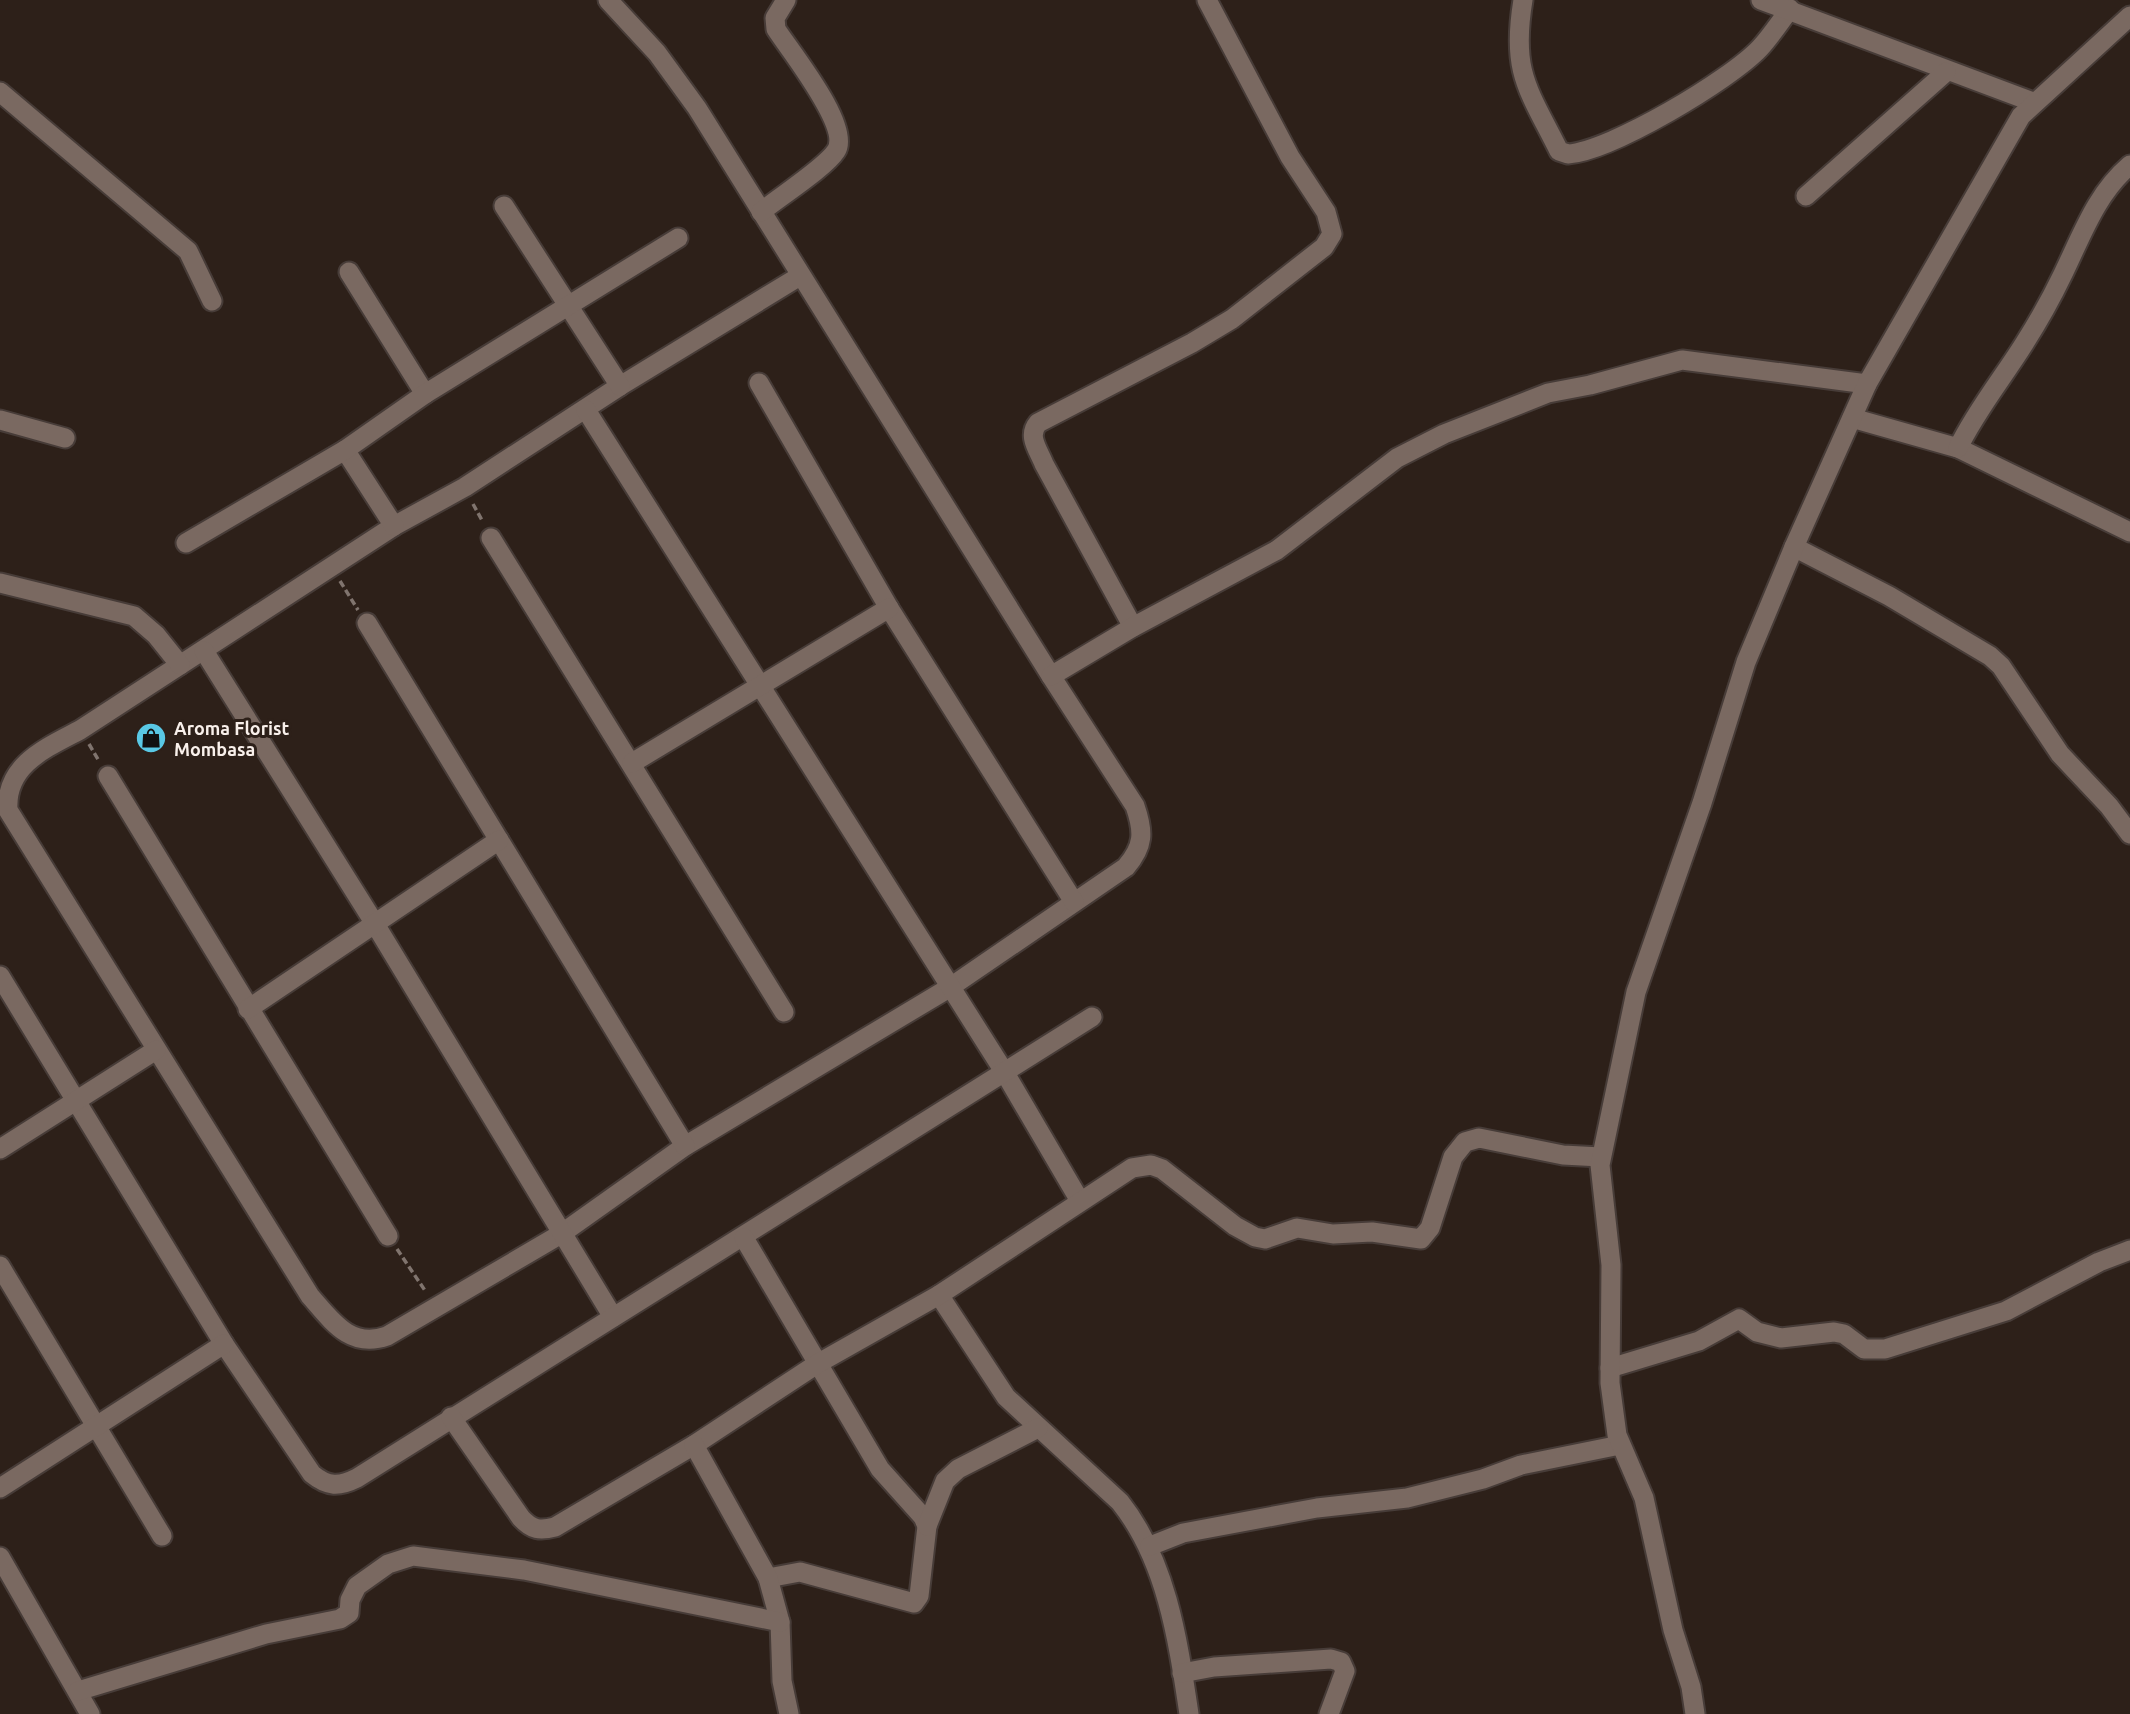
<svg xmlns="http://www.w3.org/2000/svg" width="2130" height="1714" font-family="Ubuntu,sans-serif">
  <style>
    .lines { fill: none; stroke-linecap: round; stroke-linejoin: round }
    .street-casing { stroke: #473c38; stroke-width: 23 }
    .path { stroke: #80746e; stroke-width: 3.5; stroke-dasharray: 7 3.5; stroke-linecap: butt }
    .street { stroke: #7a6961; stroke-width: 19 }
    .labels { text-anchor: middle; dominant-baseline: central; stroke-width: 6; stroke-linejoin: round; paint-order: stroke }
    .poi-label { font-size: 18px; font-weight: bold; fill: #f9f0eb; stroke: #2d2019; text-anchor: start }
  </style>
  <rect width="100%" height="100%" fill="#2d2019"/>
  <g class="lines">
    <g class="street-casing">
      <g id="street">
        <path d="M608 0 657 53 697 108 1051 676 1135 806C1144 832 1144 846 1126 867L949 988 685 1146 561 1234 387 1336C350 1349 332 1321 310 1296L8 810C5 765 46 748 80 730L394 526 465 487 620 386 800 276"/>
        <path d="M1523 0C1511 72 1528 89 1559 151L1568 154C1611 151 1730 80 1760 48 1771 36 1780 22 1790 9"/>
        <path d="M1761 0 2033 102"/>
        <path d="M0 92 188 251 212 301"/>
        <path d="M1806 196 1946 72"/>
        <path d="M504 206 620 386"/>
        <path d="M761 212C779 197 825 168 836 151 852 127 790 51 776 29L775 18 786 0"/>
        <path d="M349 272 425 394"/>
        <path d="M759 383 889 608 1074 902"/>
        <path d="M586 410 1005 1073 1080 1201"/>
        <path d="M1852 418 1958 448 2130 532"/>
        <path d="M0 420 65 438"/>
        <path d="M1958 448C1976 411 2002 379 2024 344 2038 322 2052 297 2063 274 2082 235 2096 194 2130 165"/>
        <path d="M345 450 394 526"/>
        <path d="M491 538 784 1012"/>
        <path d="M186 543 345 450 425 394 678 238"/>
        <path d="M1794 547 1889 596 1990 656 2001 666 2060 754 2109 806 2130 834"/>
        <path d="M0 583 134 616 156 635 180 665"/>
        <path d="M367 623 685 1146"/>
        <path d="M1133 627 1044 464C1038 449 1027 436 1038 423L1192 343 1232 319 1324 247 1332 234 1326 212 1290 157 1207 0"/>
        <path d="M204 651 375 924 613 1317"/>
        <path d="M1051 676 1133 627 1277 550 1397 458 1444 434 1548 393 1590 385 1682 360 1867 384"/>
        <path d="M632 763 889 608"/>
        <path d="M108 776 388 1236"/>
        <path d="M0 976 224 1344 312 1474C328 1487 339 1487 357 1478L1092 1017"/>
        <path d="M248 1009 499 840"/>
        <path d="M0 1149 156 1050"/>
        <path d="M744 1238 880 1469 923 1517 927 1526 919 1596 914 1603 800 1572 768 1578"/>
        <path d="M0 1266 162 1536"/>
        <path d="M939 1295 1006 1397 1120 1502C1167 1561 1178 1641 1189 1714"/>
        <path d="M1610 1368 1699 1341 1739 1319 1757 1332 1781 1338 1834 1332 1844 1334 1864 1349H1885L2006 1311 2099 1262 2130 1250"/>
        <path d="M451 1417 521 1518C532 1530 540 1531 555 1527L694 1445 817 1364 939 1295 1132 1168 1151 1165 1162 1169 1235 1226 1255 1237 1265 1239 1297 1228 1333 1234 1372 1232 1421 1239 1430 1228 1453 1157 1465 1142 1479 1138 1563 1155 1601 1157"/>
        <path d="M694 1445 768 1578 780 1622 782 1681 789 1714"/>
        <path d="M0 1488 224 1344"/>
        <path d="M927 1526 945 1481 958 1469 1038 1428"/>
        <path d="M1150 1546 1183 1533 1317 1508 1407 1498 1483 1479 1521 1465 1620 1445"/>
        <path d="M0 1557 90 1714"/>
        <path d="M1182 1673 1214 1667 1331 1659 1341 1662 1345 1671 1329 1714"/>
        <path d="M78 1691 266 1634 340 1619 349 1613 350 1600 357 1586 388 1564 413 1556 524 1570 780 1622"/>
        <path d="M1695 1714 1691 1687 1673 1630 1644 1498 1617 1435 1610 1383 1611 1265 1600 1165 1636 992 1702 803 1746 662 1794 547 1867 384 2021 116 2130 16"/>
      </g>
    </g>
    <g class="path">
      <path d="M473 504 483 522"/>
      <path d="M340 581 358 610"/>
      <path d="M89 744 99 761"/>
      <path d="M397 1249 426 1292"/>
    </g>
    <use href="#street" class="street"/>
  </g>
  <defs>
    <g id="shop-disc" transform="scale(1.575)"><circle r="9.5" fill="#59c8e5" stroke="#2d2019"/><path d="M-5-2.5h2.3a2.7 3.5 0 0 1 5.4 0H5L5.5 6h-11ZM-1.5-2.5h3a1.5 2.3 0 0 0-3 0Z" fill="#111"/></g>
  </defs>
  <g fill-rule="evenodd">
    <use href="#shop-disc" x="151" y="738"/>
  </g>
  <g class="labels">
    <g class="poi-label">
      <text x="174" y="728">Aroma Florist<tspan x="174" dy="21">Mombasa</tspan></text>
    </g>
  </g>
</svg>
